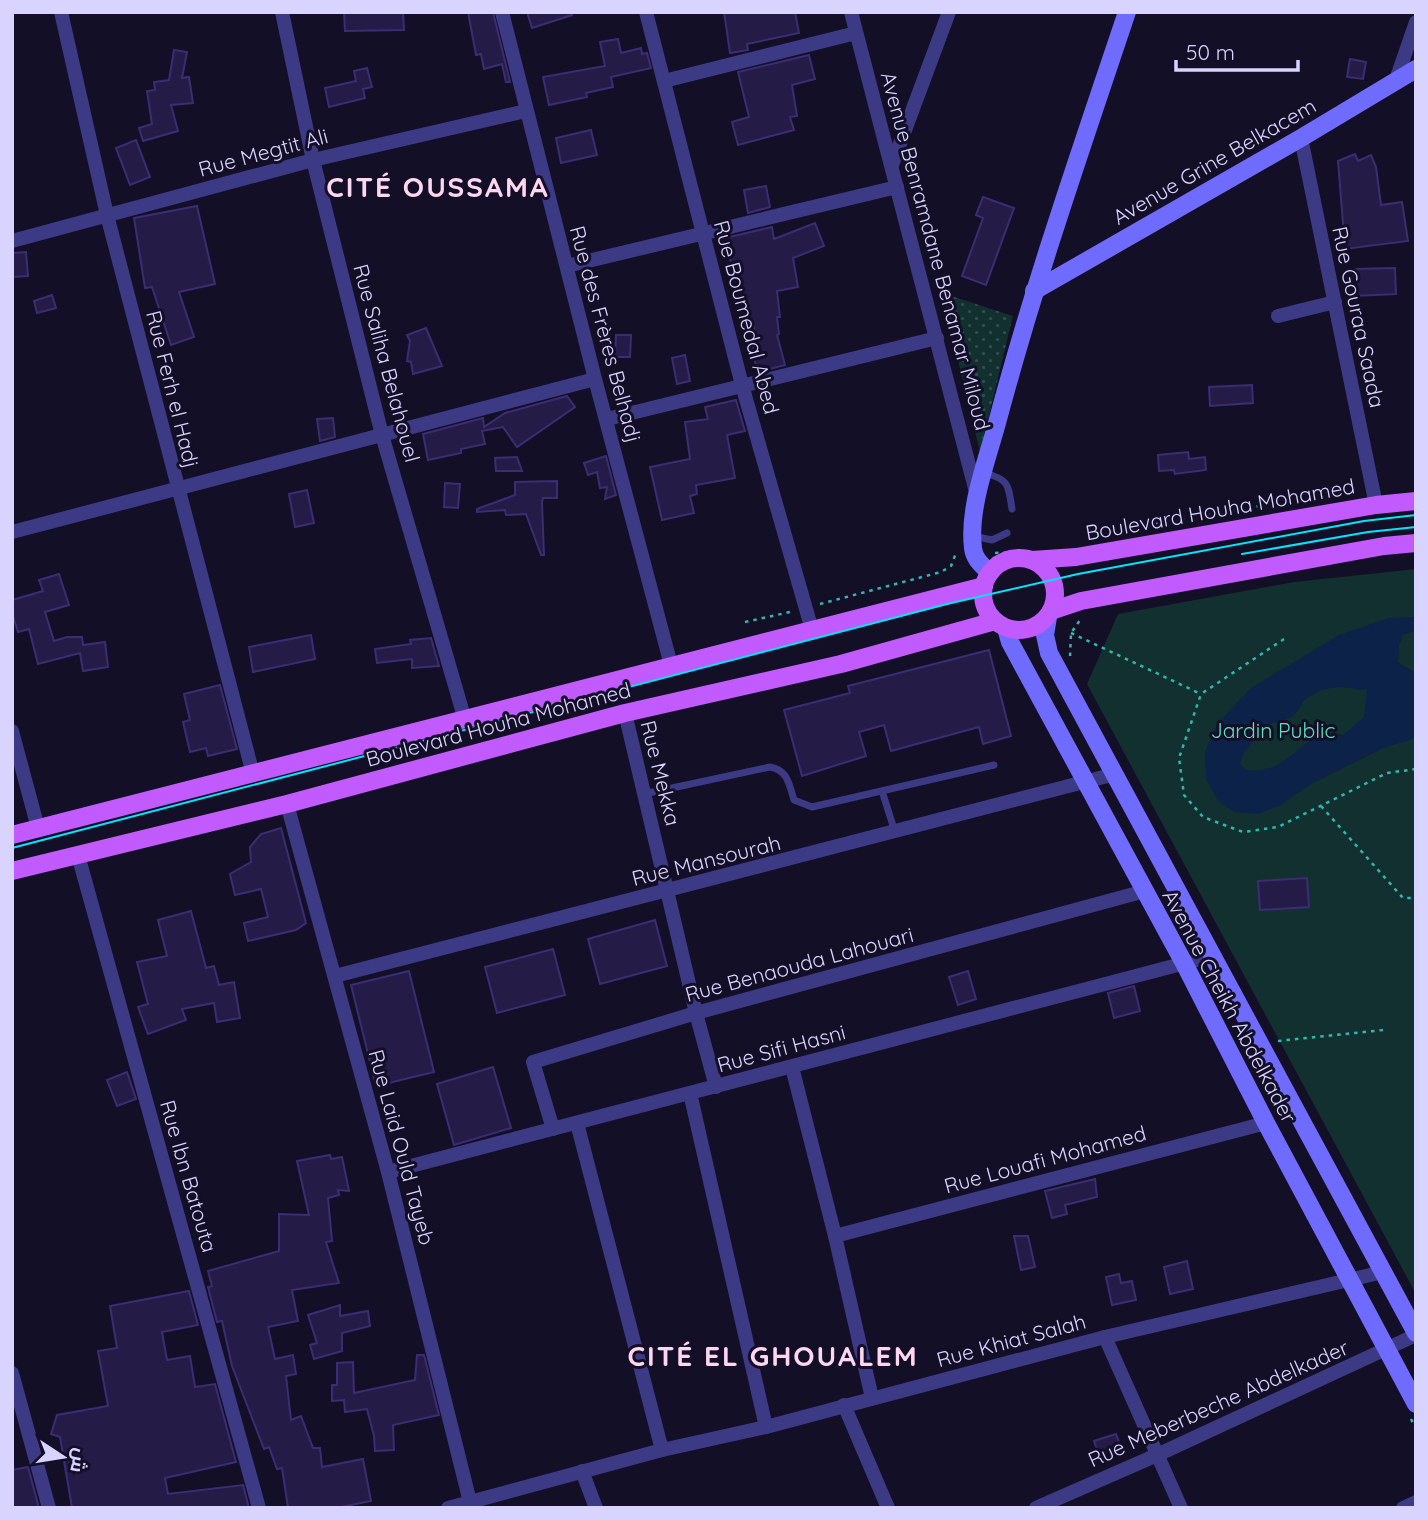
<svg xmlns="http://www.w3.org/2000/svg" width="1428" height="1520" font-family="Quicksand,Cairo,sans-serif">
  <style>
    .grass { fill: url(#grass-dots) }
    .garden { fill: #12302f }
    .water { fill: #0c2248; fill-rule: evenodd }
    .building { fill: #241b47; stroke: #3b2d73; stroke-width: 2 }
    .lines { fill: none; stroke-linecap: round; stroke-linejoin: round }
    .path { stroke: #2fb8b0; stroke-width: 2.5; stroke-dasharray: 3.5 5; stroke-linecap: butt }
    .lane { stroke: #3d3a85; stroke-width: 7 }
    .street { stroke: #3d3a85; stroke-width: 14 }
    .secondary { stroke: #6f6bff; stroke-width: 18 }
    .primary { stroke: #c25bff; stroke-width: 18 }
    .tram { stroke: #00e5ff; stroke-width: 2 }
    .labels { text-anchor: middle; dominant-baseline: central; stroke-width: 6; stroke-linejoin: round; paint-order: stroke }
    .street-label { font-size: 21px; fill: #d9d4ff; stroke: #130f26 }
    .park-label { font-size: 21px; fill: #5fe0c0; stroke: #130f26 }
    .district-label { font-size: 28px; font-weight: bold; letter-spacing: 2px; fill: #ffd6f0; stroke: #130f26 }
  </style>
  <defs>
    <pattern id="grass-dots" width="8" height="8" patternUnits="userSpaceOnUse" patternTransform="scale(1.75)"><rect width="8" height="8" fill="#12302f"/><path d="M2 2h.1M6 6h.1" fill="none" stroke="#344d4e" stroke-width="1.8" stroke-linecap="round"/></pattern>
  </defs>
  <rect width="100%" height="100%" fill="#130f26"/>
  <path class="grass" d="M942 293 1013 316 980 452Z"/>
  <path class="garden" d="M1416 569V1294L1087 684 1118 614 1294 582Z"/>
  <path class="water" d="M1416 617V630L1403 635 1399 646 1398 662 1416 673V738L1386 747 1311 784 1279 806 1258 814 1235 812 1218 801 1206 779 1205 752 1217 724 1251 688 1339 635 1389 618ZM1340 687 1367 690 1364 717 1343 735C1336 735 1326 733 1320 736 1291 748 1284 774 1246 770L1240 764 1243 754 1267 725 1290 718 1298 711 1304 700 1321 690Z"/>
  <g class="building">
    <path d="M344 12H403L404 30 345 31Z"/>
    <path d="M468 12H493L510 82H506L502 64 484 69 481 54 476 55Z"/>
    <path d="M527 12H571L572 15 532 28Z"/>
    <path d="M724 12H795L799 33 747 44 748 50 730 53Z"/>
    <path d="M618 39 621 53 641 48 642 54 647 53 651 68 611 77 613 87 586 93 587 97 549 105 543 77 605 66 600 42Z"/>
    <path d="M174 50 187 52 182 78 189 77 193 103 171 105 178 131 143 141 139 128 152 124 147 91 155 90 154 82 169 80Z"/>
    <path d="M809 55 815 79 792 85 797 116 790 117 794 130 738 145 732 122 749 117 738 72Z"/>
    <path d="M1350 59 1366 62 1363 79 1347 77Z"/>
    <path d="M367 68 372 87 363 89 365 98 329 107 325 88 356 81 354 71Z"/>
    <path d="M591 130 597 155 561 163 556 138Z"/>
    <path d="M136 140 150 177 130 185 116 148Z"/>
    <path d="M1355 154 1358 161 1371 155 1376 167 1381 205 1402 202 1408 241 1345 249 1338 161Z"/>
    <path d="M766 186 770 207 748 213 744 190Z"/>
    <path d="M983 197 1014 208 986 285 962 276 983 218 976 215Z"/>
    <path d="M197 206 215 284 179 292 194 337 171 345 152 287 145 288 134 218Z"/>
    <path d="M815 223 824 246 793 258 798 287 777 291 780 317H777L779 334 777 335 785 365 758 372 751 348 757 346 753 320 744 321 737 270 733 271 725 238 772 227 774 239Z"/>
    <path d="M26 252 28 276 12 277V253Z"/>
    <path d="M1395 268 1396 294 1354 296 1353 269Z"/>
    <path d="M52 295 56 308 37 313 34 301Z"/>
    <path d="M426 328 442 366 413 374 411 362 407 361 410 341 407 335Z"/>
    <path d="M616 335H631L630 357H615Z"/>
    <path d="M685 355 690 381 677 384 672 358Z"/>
    <path d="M1252 385 1253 403 1210 406 1209 387Z"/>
    <path d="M567 396 575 407 517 447 503 427 482 431 485 444 461 449V453L428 460 423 434 483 418 484 427 505 413Z"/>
    <path d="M736 400 745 431 727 435 735 478 696 485 697 494 690 496 694 513 662 520 650 467 690 459 685 422 708 419 705 407Z"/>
    <path d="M333 418 335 437 320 441 317 419Z"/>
    <path d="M1188 452 1189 459 1205 457 1206 470 1175 474 1174 470 1159 471 1158 455Z"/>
    <path d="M606 456 616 495 605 499 607 487 600 488 597 472 588 475 584 463Z"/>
    <path d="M517 457 522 471H496L495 458Z"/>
    <path d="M557 481V498H543L542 502 544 555H541L526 514 506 515 505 510 477 512V509L515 495V482Z"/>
    <path d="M445 483 460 484 458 508 444 507Z"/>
    <path d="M307 490 314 523 295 527 289 494Z"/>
    <path d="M59 574 69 605 45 612 54 641 67 637H82L83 645 105 642 108 667 83 671 80 653 38 664 29 629 18 632 12 613V600L43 591 39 580Z"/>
    <path d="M311 635 315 659 253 672 249 647Z"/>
    <path d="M431 638 439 666 412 668V659L377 663 375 649 411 644 410 640Z"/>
    <path d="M989 650 1011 736 983 744 979 727 891 751 884 725 859 732 866 756 802 776 784 710 850 693 848 686Z"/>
    <path d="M220 685 237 749 208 756 206 748 190 752 183 722 190 720 184 694Z"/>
    <path d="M281 828 306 923 296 930 248 941 244 923 268 917 261 889 235 895 230 874 251 862 250 847 261 834Z"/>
    <path d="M1307 878 1309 907 1260 910 1258 881Z"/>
    <path d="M191 911 206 968 214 966 219 985 234 982 240 1018 217 1022 214 1003 182 1009 186 1020 148 1034 138 1007 148 1004 137 962 167 956 158 920Z"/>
    <path d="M655 920 667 966 600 984 588 939Z"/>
    <path d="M553 949 565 995 497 1013 485 967Z"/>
    <path d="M409 971 434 1072 376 1086 351 985Z"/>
    <path d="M968 971 976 999 958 1005 949 977Z"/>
    <path d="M1134 986 1140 1011 1114 1018 1108 993Z"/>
    <path d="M493 1067 511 1128 454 1145 437 1084Z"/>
    <path d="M127 1072 136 1099 117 1106 107 1080Z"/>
    <path d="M330 1155 331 1159 342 1157 349 1191 338 1190 339 1195 328 1198 332 1241 326 1242 339 1283 292 1290 298 1321 268 1327 275 1359 293 1355 296 1374 286 1376 291 1420 301 1416 313 1448H320L322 1467 363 1459 371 1501 336 1508H288L282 1468 277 1469 269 1447 264 1449 232 1366 222 1321 217 1322 208 1287 212 1286 208 1271 279 1251V1214L309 1215 297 1161Z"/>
    <path d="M1095 1179 1097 1197 1065 1205 1067 1214 1052 1218 1045 1191Z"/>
    <path d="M1014 1236H1028L1035 1267 1021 1270Z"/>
    <path d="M1187 1261 1193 1289 1170 1294 1164 1267Z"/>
    <path d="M1119 1274 1121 1283 1132 1281 1136 1300 1112 1305 1106 1277Z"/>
    <path d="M189 1291 198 1325 162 1332 167 1360 190 1356 195 1387 215 1384 236 1462 165 1478 168 1494 243 1485 249 1508H72L60 1437 51 1434 57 1415 108 1406 98 1351 117 1348 110 1306Z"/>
    <path d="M340 1305V1316L368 1311 370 1326 342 1333V1351L314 1359 310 1345 317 1343 308 1315Z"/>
    <path d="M417 1355H424L439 1415 393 1425 394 1450 375 1451 374 1436 367 1409 345 1412 344 1400 332 1401V1385H337V1363L353 1362 354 1393 415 1380Z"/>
    <path d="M1116 1434 1123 1453 1101 1461 1094 1441Z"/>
    <path d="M28 1467 39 1508H12V1470Z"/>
  </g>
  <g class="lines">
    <g class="path">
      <path d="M1156 524 1277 503"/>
      <path d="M995 553 1019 552"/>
      <path d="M820 604 941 572 951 566 956 553"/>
      <path d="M745 622 790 612"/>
      <path d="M1071 633 1201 694"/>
      <path d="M1284 639 1201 694 1179 758 1184 795 1203 817 1243 832 1278 827 1387 773 1416 769"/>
      <path d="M1070 656 1071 633 1080 620"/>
      <path d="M1321 806 1403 898H1416"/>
      <path d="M1278 1041 1383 1030"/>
      <path d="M1411 1419 1416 1429"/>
    </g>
    <g class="lane">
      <path d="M985 473C1010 480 1008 485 1012 509"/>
      <path d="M973 536 992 540 1007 533"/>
      <path d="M882 791 895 832"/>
      <path d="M644 794 770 767C788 770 789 784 794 800L812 807 994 765"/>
    </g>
    <g class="street">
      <path d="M61 12 107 215 253 774"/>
      <path d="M282 12 313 160 382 435 465 720"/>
      <path d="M502 12 595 379 671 665"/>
      <path d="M646 12 742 385 812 630"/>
      <path d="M851 12 976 492"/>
      <path d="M1396 80 1416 22"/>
      <path d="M664 81 856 33"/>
      <path d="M1301 138 1376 505"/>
      <path d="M892 165 949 12"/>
      <path d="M12 241 313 160 526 111"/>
      <path d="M567 266 897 187"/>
      <path d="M1278 316 1335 302"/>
      <path d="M607 419 937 338"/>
      <path d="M12 532 595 379"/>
      <path d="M625 713 696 1013 716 1087"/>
      <path d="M12 731 38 828"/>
      <path d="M287 804 388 1172 470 1502"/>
      <path d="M78 855 259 1508"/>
      <path d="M335 976 1115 774"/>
      <path d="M792 1067 835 1236 872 1398"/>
      <path d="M690 1093 766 1427"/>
      <path d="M577 1123 662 1450"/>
      <path d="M553 1129 533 1062 696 1013 1145 891"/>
      <path d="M388 1172 1212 956"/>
      <path d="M835 1236 1266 1123"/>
      <path d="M1105 1337 1181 1508"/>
      <path d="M12 1373 49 1508"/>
      <path d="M844 1405 888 1508"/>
      <path d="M582 1471 596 1508"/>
      <path d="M448 1508 662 1450 766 1427 1105 1337 1383 1272"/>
      <path d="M1036 1508 1157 1455 1416 1335"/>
      <path d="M1403 1508 1416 1502"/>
    </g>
    <g class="secondary">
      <path d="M1034 291 1301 138 1416 69"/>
      <path d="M990 573C982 565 974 559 973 548 968 509 987 460 997 423 1034 284 1081 149 1127 12"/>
      <path d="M1048 617 1045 635 1049 653 1416 1333"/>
      <path d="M1006 628 1010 642 1184 963 1266 1123 1416 1404"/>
    </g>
    <g class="primary">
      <circle cx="1019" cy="594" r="36"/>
      <path d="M1032 560 1076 557 1376 505 1416 501"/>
      <path d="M1051 611 1081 601 1384 546 1416 543"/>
      <path d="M12 835 984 586"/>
      <path d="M12 871 287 804 625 713 841 664 995 621"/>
    </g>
    <g class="tram">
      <path d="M1242 554 1368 532 1416 527"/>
      <path d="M12 848 947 604 1078 574 1364 521 1416 515"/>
    </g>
  </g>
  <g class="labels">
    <g class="street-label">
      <text transform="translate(263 152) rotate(-15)">Rue Megtit Ali</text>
      <text transform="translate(1214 161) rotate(-30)">Avenue Grine Belkacem</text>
      <text transform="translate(936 251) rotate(75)">Avenue Benramdane Benamar Miloud</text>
      <text transform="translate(747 317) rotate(75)">Rue Boumedal Abed</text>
      <text transform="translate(1359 317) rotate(78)">Rue Gouraa Saada</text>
      <text transform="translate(606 334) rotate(75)">Rue des Frères Belhadj</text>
      <text transform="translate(387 363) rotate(75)">Rue Saliha Belahouel</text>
      <text transform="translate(173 389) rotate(76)">Rue Ferh el Hadj</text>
      <text transform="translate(1220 509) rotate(-10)">Boulevard Houha Mohamed</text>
      <text transform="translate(498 724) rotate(-15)">Boulevard Houha Mohamed</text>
      <text transform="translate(661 773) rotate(76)">Rue Mekka</text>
      <text transform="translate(706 860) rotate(-14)">Rue Mansourah</text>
      <text transform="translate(799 964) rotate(-15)">Rue Benaouda Lahouari</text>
      <text transform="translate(1230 1006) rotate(62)">Avenue Cheikh Abdelkader</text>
      <text transform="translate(781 1048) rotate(-15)">Rue Sifi Hasni</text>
      <text transform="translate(402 1147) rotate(75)">Rue Laid Ould Tayeb</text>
      <text transform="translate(1045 1159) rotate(-15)">Rue Louafi Mohamed</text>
      <text transform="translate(189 1176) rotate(74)">Rue Ibn Batouta</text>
      <text transform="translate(1011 1340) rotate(-15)">Rue Khiat Salah</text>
      <text transform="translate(1218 1403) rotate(-24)">Rue Meberbeche Abdelkader</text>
    </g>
    <g class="park-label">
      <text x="1273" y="730">Jardin Public</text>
    </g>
    <g class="district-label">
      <text x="438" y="186">CITÉ OUSSAMA</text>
      <text x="773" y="1355">CITÉ EL GHOUALEM</text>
    </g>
  </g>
  <rect width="1428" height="1520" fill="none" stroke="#d9d4ff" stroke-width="28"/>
  <g transform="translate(63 1457) rotate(102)" stroke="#130f26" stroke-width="5" paint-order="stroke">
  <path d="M0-5L12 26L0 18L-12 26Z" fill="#d9d4ff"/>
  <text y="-10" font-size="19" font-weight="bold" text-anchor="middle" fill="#d9d4ff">ش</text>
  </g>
  <path d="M1176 60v10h122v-10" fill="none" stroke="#d9d4ff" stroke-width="3.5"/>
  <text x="1186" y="60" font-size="21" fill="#d9d4ff" stroke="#130f26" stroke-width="5" paint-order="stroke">50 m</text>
</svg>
